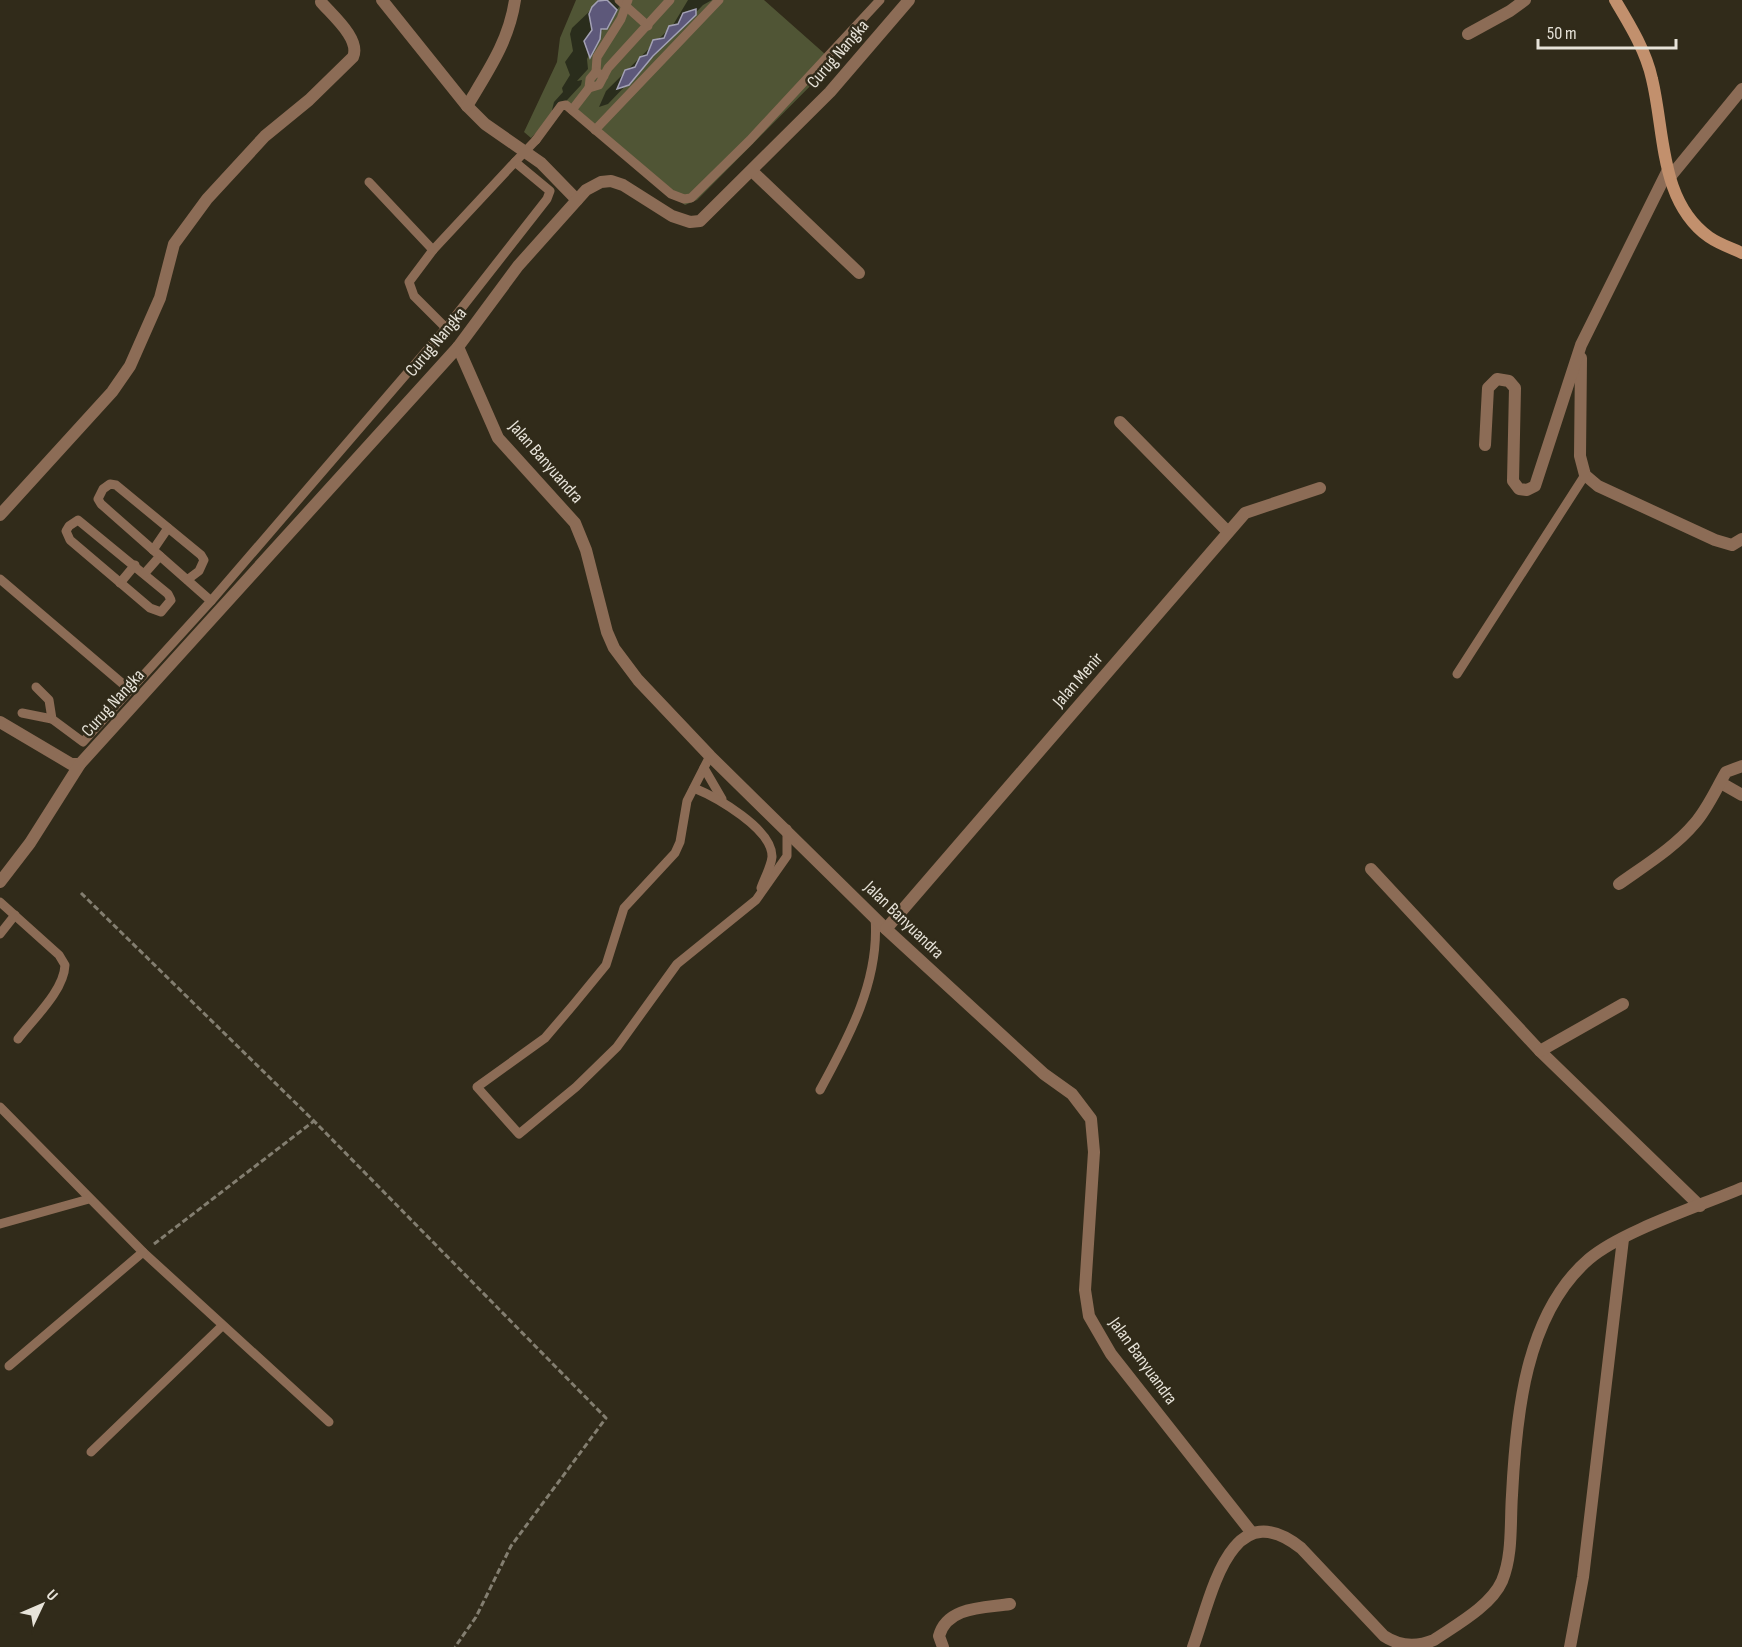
<svg xmlns="http://www.w3.org/2000/svg" width="1742" height="1647" font-family="'Sofia Sans Condensed',sans-serif">
  <style>
    .green { fill: #505535 }
    .shadow { fill: #0007 }
    .building { fill: #5d587a; stroke: #a3a1b5; stroke-width: 1.5 }
    .lines { fill: none; stroke-linecap: round; stroke-linejoin: round }
    .path { stroke: #837e70; stroke-width: 3; stroke-dasharray: 6 3; stroke-linecap: butt }
    .service { stroke: #8c6c56; stroke-width: 9 }
    .minor { stroke: #8c6c56; stroke-width: 12 }
    .secondary { stroke: #c2906d; stroke-width: 12 }
    .service-bridge { stroke: #8c6c56; stroke-width: 9 }
    .labels { text-anchor: middle; dominant-baseline: central; stroke-width: 5; stroke-linejoin: round; paint-order: stroke }
    .street-label { font-size: 18px; fill: #e7e3d9; stroke: #312b1a }
  </style>
  <rect width="100%" height="100%" fill="#312b1a"/>
  <path class="green" d="M576 0H764L834 62 697 200 685 205 631 163 563 105 531 138 524 132 557 62 560 38Z"/>
  <g class="shadow">
    <path d="M605 0H624L599 35 587 59 588 69 577 81 582 80 581 85 556 112 552 110 554 102 563 92 562 88 570 75 565 62 573 51 570 34 572 28 593 8Z"/>
    <path d="M688 0H712L703 5 608 104 599 107 606 91 673 25Z"/>
  </g>
  <g class="building">
    <path d="M607 0 617 10 607 29H601L600 39 590 58 584 41 592 30 589 14 592 7 598 1Z"/>
    <path d="M696 9V15L653 56 629 85 617 89 625 70 635 67 640 57 647 55 653 40 664 38 669 26 678 24 683 13Z"/>
  </g>
  <g class="lines">
    <g class="path">
      <path d="M81 893 314 1121 606 1418 511 1546 476 1617 455 1647"/>
      <path d="M154 1244 314 1121"/>
    </g>
    <g class="service">
      <path d="M619 0 648 26"/>
      <path d="M596 72 597 57 621 19 628 0"/>
      <path d="M604 76 596 72 590 79 589 88 599 85 608 68 670 0"/>
      <path d="M572 110 589 88"/>
      <path d="M595 130 719 0"/>
      <path d="M536 140 561 106 566 105 671 194 684 199 691 198 750 140 880 0"/>
      <path d="M369 182 433 250"/>
      <path d="M78 520 168 594 171 600 161 612 150 608 70 540 66 531 69 526Z"/>
      <path d="M153 550 168 528"/>
      <path d="M145 573 160 556"/>
      <path d="M0 579 130 690 211 601"/>
      <path d="M187 580 199 571 204 560 201 555 116 485 110 484 103 489 98 499 101 504 211 601 446 328 547 199 550 191 515 162 433 250 409 282 414 296 446 328"/>
      <path d="M120 583 135 565"/>
      <path d="M1457 674 1585 475"/>
      <path d="M36 687 49 700 52 719 83 742 130 690"/>
      <path d="M22 713 52 719"/>
      <path d="M710 756 687 801 680 842 675 853 624 908 606 965 574 1004 545 1038 477 1087 519 1134 576 1087 617 1047 677 964 756 900 787 856V829"/>
      <path d="M704 768 722 799"/>
      <path d="M694 788C716 797 773 829 772 857 771 867 764 879 761 888"/>
      <path d="M0 902 59 955 65 965C64 991 33 1019 18 1039"/>
      <path d="M0 934 15 915"/>
      <path d="M820 1090C849 1037 880 980 875 918"/>
      <path d="M0 1107 143 1252 329 1422"/>
      <path d="M0 1224 89 1199"/>
      <path d="M9 1366 143 1252"/>
      <path d="M91 1452 222 1326"/>
    </g>
    <g class="minor">
      <path d="M382 0 467 106 485 124 541 163 577 200"/>
      <path d="M1468 34 1510 11 1525 0"/>
      <path d="M467 106C488 71 509 41 515 0"/>
      <path d="M752 171 859 273"/>
      <path d="M1670 177 1742 89"/>
      <path d="M458 347 498 438 575 523 586 550 607 632 614 648 638 680 710 756 886 929 1044 1074 1072 1094 1091 1119 1094 1152 1085 1290 1089 1316 1111 1354 1252 1533"/>
      <path d="M1581 358 1580 456 1585 475 1598 486 1715 540 1732 545 1742 539"/>
      <path d="M1120 422 1228 532"/>
      <path d="M1485 445 1488 388 1497 379 1509 381 1515 388 1513 481 1519 489 1527 490 1535 486 1581 345 1668 170"/>
      <path d="M0 515 112 392 130 366 160 298 174 244 207 199 265 136 309 100 353 57C361 39 332 15 321 2"/>
      <path d="M0 722 71 764H80L458 347 518 266 586 190 601 182 611 181 623 185 672 216 690 222 700 221 830 92 909 0"/>
      <path d="M1721 783 1742 795"/>
      <path d="M1371 869 1540 1051 1700 1206"/>
      <path d="M0 882 30 843 80 764"/>
      <path d="M1619 884C1644 866 1674 848 1695 823 1708 808 1716 789 1726 772L1742 766"/>
      <path d="M886 929 1245 513 1320 488"/>
      <path d="M1540 1051 1623 1004"/>
      <path d="M943 1647 939 1636C947 1606 985 1608 1010 1604"/>
      <path d="M1193 1647C1211 1599 1229 1491 1301 1548L1384 1636C1399 1646 1417 1647 1434 1640 1456 1625 1491 1606 1502 1581 1513 1555 1510 1522 1512 1495 1516 1416 1525 1314 1589 1259 1622 1231 1700 1206 1742 1188"/>
      <path d="M1570 1647 1583 1577 1623 1239"/>
    </g>
    <path class="secondary" d="M1615 0C1630 25 1646 51 1652 79 1665 132 1659 201 1709 237 1719 244 1731 248 1742 253"/>
    <path class="service-bridge" d="M515 162 536 140"/>
  </g>
  <g class="labels">
    <g class="street-label">
      <text transform="translate(838 54) rotate(-49)">Curug Nangka</text>
      <text transform="translate(436 342) rotate(-50)">Curug Nangka</text>
      <text transform="translate(546 462) rotate(49)">Jalan Banyuandra</text>
      <text transform="translate(1078 680) rotate(-49)">Jalan Menir</text>
      <text transform="translate(113 703) rotate(-48)">Curug Nangka</text>
      <text transform="translate(904 920) rotate(44)">Jalan Banyuandra</text>
      <text transform="translate(1143 1361) rotate(54)">Jalan Banyuandra</text>
    </g>
  </g>
  <g transform="translate(42 1605) rotate(46)" stroke="#312b1a" stroke-width="4.5" paint-order="stroke">
  <path d="M0-4.5L10 22L0 15L-10 22Z" fill="#e7e3d9"/>
  <text y="-9" font-size="16" font-weight="bold" text-anchor="middle" fill="#e7e3d9">U</text>
  </g>
  <path d="M1538 39v9h138v-9" fill="none" stroke="#e7e3d9" stroke-width="3"/>
  <text x="1547" y="39" font-size="18" fill="#e7e3d9" stroke="#312b1a" stroke-width="4.5" paint-order="stroke">50 m</text>
</svg>
